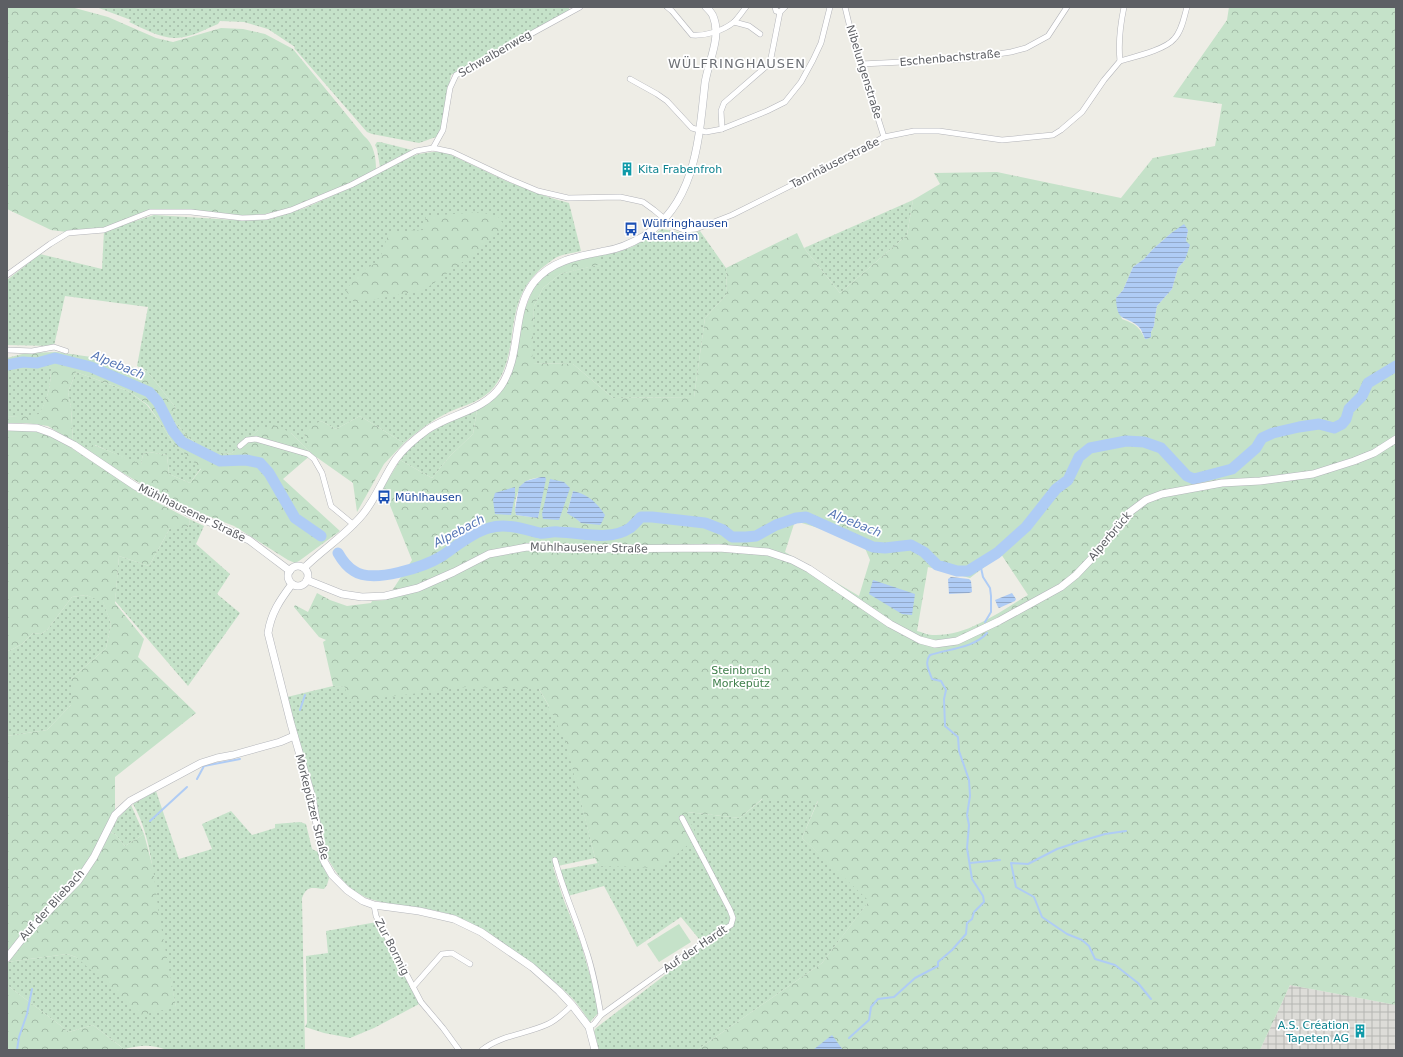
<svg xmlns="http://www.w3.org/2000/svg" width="1403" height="1057" font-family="'DejaVu Sans',sans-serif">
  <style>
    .industrial { fill: url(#industrial-grid) }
    .grass { fill: url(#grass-dots) }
    .forest { fill: url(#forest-crowns); fill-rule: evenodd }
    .garden { fill: #c5e2c9 }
    .water { fill: url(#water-rules) }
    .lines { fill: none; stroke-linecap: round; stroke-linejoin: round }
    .stream { stroke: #afccf5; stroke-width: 2 }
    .river { stroke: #afccf5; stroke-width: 11 }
    .street-casing { stroke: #b3b4b9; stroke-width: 6 }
    .secondary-casing { stroke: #b4b6bb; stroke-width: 8 }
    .street { stroke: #fff; stroke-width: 5 }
    .secondary { stroke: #fff; stroke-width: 7 }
    .labels { text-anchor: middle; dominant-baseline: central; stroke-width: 3.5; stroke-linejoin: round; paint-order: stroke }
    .street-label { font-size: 11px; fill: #5d5f64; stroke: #fff }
    .culture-label { font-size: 11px; fill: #0d838f; stroke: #fff; text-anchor: start }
    .transit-label { font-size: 11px; fill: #164399; stroke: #fff; text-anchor: start }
    .park-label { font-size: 11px; fill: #40804c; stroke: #fff }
    .water-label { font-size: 12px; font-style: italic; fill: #5475b5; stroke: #fff }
    .quarter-label { font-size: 13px; letter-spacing: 1px; fill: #6e7176; stroke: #fff }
  </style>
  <defs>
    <pattern id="industrial-grid" width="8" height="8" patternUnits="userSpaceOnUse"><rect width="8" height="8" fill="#dddcd8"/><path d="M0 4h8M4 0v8" fill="none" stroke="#b6b6b3"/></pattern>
    <pattern id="grass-dots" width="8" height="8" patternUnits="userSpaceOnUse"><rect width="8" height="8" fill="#c5e2c9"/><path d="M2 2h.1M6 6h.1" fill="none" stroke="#a3baa7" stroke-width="1.8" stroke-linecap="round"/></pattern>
    <pattern id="forest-crowns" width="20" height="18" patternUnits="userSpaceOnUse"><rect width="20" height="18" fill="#c5e2c9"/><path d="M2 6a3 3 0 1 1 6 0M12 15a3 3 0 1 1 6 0" fill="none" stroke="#a3baa7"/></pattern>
    <pattern id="water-rules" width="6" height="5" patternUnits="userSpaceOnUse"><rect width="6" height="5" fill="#afccf5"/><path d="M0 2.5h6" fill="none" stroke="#92a9ca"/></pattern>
  </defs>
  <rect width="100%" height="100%" fill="#eeede6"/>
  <path class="industrial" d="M1290 985 1396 1005V1050H1260Z"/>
  <g class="grass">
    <path d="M96 7H568L570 10 451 75 441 129 436 137 419 143 372 134 367 132 294 48 295 47 268 29 244 22 220 21 218 24C206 29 189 38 176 38 162 39 142 28 129 22L131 20Z"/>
    <path d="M377 142H380L412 150 380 167 377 149 375 145Z"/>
    <path d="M433 152H445L506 181 551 198 569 203 581 251C573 253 564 254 557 257 553 259 550 262 547 264 519 284 515 310 511 342 508 358 505 373 494 387 483 401 465 405 449 412 432 420 418 431 404 443L360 416 336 429 321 421 304 434 312 454 291 433 258 430 232 453 212 455 189 438 170 417 176 408 147 371 137 366 148 307 65 296 54 346 7 345V280L40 254 102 269 104 231 154 215 235 220 271 219 305 208 350 188 407 158 419 154Z"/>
    <path d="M913 200 907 235 840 293 804 248Z"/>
    <path d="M662 229C676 232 687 234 700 231L726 268 727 294 705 318 694 397 613 398 573 364 531 363 534 306 543 288 560 274 601 264 597 256 618 252 632 247Z"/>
    <path d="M51 366C51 385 48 399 39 415L7 417V369Z"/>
    <path d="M76 372 128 391 147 405 162 425 173 443 201 468 190 483 169 474 167 455 149 452 143 454 141 465 95 445 88 452 73 442 71 408 68 392Z"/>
    <path d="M477 410 473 434 450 456 432 478 400 460C419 434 447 422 477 410Z"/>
    <path d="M189 519 204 526 196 544 230 574 217 594 240 613 188 686 115 601 119 556 149 566 170 528H187L190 524Z"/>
    <path d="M86 595 103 601 111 624 106 648 71 679V705L47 730 7 736V650L9 651 22 644 33 633 41 634 47 630 72 597Z"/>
    <path d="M536 684 564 732 595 858 553 867 563 898 581 944 600 1011 590 1022C585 1015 580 1007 574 1000 555 980 533 964 510 948 492 935 477 925 456 916 448 913 440 912 432 910 382 900 355 909 327 857L287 697 333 686 402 688Z"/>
    <path d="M156 791 179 859 212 849 202 824 231 811 252 835 275 828V824L300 822 306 824 312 849 318 852 321 863 329 878 327 885 324 889C312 888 307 885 302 898L305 1050H167C150 1044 141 1045 124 1049L93 1025 69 1032 7 985V962L67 954 76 957 176 1007C170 976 163 945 158 913 153 877 152 837 133 804Z"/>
    <path d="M765 797 818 800 802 838 870 900 822 963 697 1050H599L594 1031 596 1028 704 945 681 917 637 947 604 886 568 896 559 870 598 863 599 866 687 812 740 818Z"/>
    <path d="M131 805 144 834 125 846 115 834 110 832 118 818Z"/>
    <path d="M377 922 419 1004 374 1028 350 1038 324 1033 305 1027 307 1023 306 956 328 953 326 931Z"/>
  </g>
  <g class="forest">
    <path d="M7 7H71L108 17 156 38 173 42 221 28 243 29 265 34 293 49 364 136C374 144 376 158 376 169L350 183 289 209 265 214 243 216 150 211 104 229 67 232 51 230 7 209Z"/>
    <path d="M1229 7H1396V1005L1290 985 1260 1050H697L822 963 869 901 802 838 818 801 762 799 740 818 687 812 697 837 661 868 599 866 595 858 564 735 561 736 554 715 546 711 549 706 539 689 466 687 348 702 345 687 333 686 323 642 326 640 319 637 294 607 295 605 308 612 317 593 330 600 347 606 371 603 372 601 386 600 412 560 383 488 400 460 432 478 450 456 473 434 477 410 503 388 523 314 535 284 542 277 560 265 578 260 597 256 602 264 560 274 543 288 534 306 532 363 573 364 613 398 694 397 705 318 727 294 726 268 797 233 804 248 840 293 907 235 913 200 940 184 934 173 997 172 1121 198 1153 158 1215 146 1222 104 1173 97 1227 20ZM1188 230 1186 241 1185 260 1178 268 1172 289 1157 306 1155 317 1154 326 1151 332 1145 339C1139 326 1135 324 1122 319L1116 298 1123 290 1133 267 1144 259 1153 249 1170 234ZM541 477H545L538 518 516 515C513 504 517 489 525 482 529 479 536 478 541 477ZM573 491 581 523 575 517 567 513ZM795 521 862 541 870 560 859 596 785 552ZM1001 554 1028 595C999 612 967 637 932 635 927 635 922 632 917 631L928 567 970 578Z"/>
    <path d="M481 212 501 218 504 227 482 248 424 290 355 303 346 291 356 275 379 261 389 232 423 230 426 216Z"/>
    <path d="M57 352 105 359 147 371 176 408 170 417 189 438 212 455 232 453 258 430 276 425 291 433 311 453 304 434 306 428 321 421 336 429 360 416 404 443 384 464 357 512 353 483 312 454 283 479 340 531 299 561 295 563 288 560 234 526 182 506 138 482 88 452 87 446 94 445 141 464 143 454 149 452 167 455 169 474 190 483 201 469 173 443 162 425 148 405 128 391 76 372 68 392 71 408 73 442 48 426 26 423H7V417L39 414C48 399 51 385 51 367L7 369V358L26 353Z"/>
    <path d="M24 429 42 433 64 443 143 495 189 519 190 524 187 528H170L149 566 119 556 115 603 144 639 138 657 196 713 115 777V814L105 831 115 834 125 846 144 834 153 868 159 915 176 1007 142 1015 76 957 67 954 7 962V736L47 730 71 705V679L106 648 111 624 103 602 86 595 72 597 47 630 41 634 33 633 22 644 9 651 7 650V430Z"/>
    <path d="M7 985 69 1032 93 1025 125 1050H7Z"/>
  </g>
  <path class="garden" d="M679 924 691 942 659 962 647 944Z"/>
  <g class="water">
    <path d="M1184 224 1188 230 1186 241 1190 245 1185 260 1178 268 1172 289 1157 306 1155 317 1154 326 1151 332V337L1147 339H1145C1143 335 1142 330 1139 327 1125 314 1117 324 1116 298L1123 290 1133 267 1144 259 1153 249 1170 234Z"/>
    <path d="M541 477H545L546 479 538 518 516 515 515 510 519 487 526 481Z"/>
    <path d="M550 479 564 482 570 488 559 520 543 519 542 514Z"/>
    <path d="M515 487V495L511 515 495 514 493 500 495 493Z"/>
    <path d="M573 491C588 494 597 503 605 515L602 522 600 525 581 523C575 517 572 517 567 513Z"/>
    <path d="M951 577 969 579 971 581 972 592 969 593 949 594 948 579Z"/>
    <path d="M873 580 915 594 912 615 902 614 869 594Z"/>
    <path d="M1012 593 1016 599 1015 601 999 608 998 607 995 600Z"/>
    <path d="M832 1035 843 1050H813Z"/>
  </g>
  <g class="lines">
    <g class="stream">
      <path d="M980 563 983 577 990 588 991 596V612L985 622"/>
      <path d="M300 710 305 695"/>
      <path d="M197 779 204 766 240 759"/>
      <path d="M150 821 187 787"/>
      <path d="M1126 831 1105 834 1078 842 1057 849 1028 864 1011 863 1016 887 1034 897 1042 917 1067 934 1082 940 1089 946 1095 959 1115 965 1138 983 1151 999"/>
      <path d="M970 863 1000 860"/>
      <path d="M849 1038 869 1020 871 1007 878 999 894 997 915 978 938 966V962L952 950 966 934 967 923 972 919 974 912 984 902 983 896 972 879 967 848 969 825 967 815 970 796 969 780 959 751 958 737 945 726 944 699 946 690 941 681 932 679C929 671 924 662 930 655 948 649 974 648 987 633"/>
      <path d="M17 1050 19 1037 27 1014 32 989"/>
    </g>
    <g class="river">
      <path d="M7 365 23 362 37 363 55 358 91 367 149 392 158 402 173 431 182 442 220 461 246 460 260 463 269 473 295 518 321 536"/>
      <path d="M338 553C342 560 347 567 354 571 373 584 424 567 442 556 455 547 473 532 489 528 506 523 523 529 540 533 545 534 552 531 558 532 581 532 609 542 630 528 634 525 637 521 641 517H652L705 523 723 530 732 537H746L756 536 776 525 796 518 806 517 873 547 885 548 911 545 924 552 937 565 957 571H968L997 553 1026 527 1056 489 1068 480 1079 457 1090 448 1126 441 1144 442 1161 448 1187 476 1194 479 1232 469 1256 448 1262 438 1273 433 1299 427 1319 424 1334 428 1342 424 1346 419 1349 409 1362 396 1368 383 1396 366"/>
    </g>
    <g class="street-casing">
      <g id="street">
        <path d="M667 7 672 11 692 35C706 36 723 31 734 22 738 18 742 12 746 7"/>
        <path d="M775 7 776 11 780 12 785 7"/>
        <path d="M845 7 853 40 884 137"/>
        <path d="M734 22 749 26 760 34"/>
        <path d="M1120 61C1133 57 1165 50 1174 39 1182 31 1184 17 1187 7"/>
        <path d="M861 64 965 59 1011 52 1026 48 1048 36 1067 7"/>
        <path d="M630 79 657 94 667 101 692 128 706 132 722 129 721 111 724 103 770 63 780 12"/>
        <path d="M722 129 767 111 785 102 801 82 813 60 821 43 830 7"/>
        <path d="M433 148 443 130 450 88 456 75 580 7"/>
        <path d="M7 275 50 244 68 233 104 230 150 212H191L242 218 266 217 291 210 351 185 416 151 433 148 452 152 507 178 538 191 568 198 620 197 634 200 643 202 654 210 673 226 684 230 696 229 732 215 846 158 884 137 914 131H939L1002 140 1053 135 1061 130 1082 112 1104 80 1120 61C1118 42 1120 26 1124 7"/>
        <path d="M7 350 32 351 54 347 66 351"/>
        <path d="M240 446 247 440 256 439 308 454 314 459 322 473 331 506 354 525"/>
        <path d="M555 860C563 890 576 918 585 947 593 969 597 992 601 1015"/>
        <path d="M374 905 376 916 421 1002 443 1028 459 1050"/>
        <path d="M413 987 442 954 452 953 470 964"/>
        <path d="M589 1027 594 1024 601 1015 682 957 731 925 733 918 730 910 682 818"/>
        <path d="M482 1050C501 1035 527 1034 548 1024 557 1020 565 1012 572 1005"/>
      </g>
    </g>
    <g class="secondary-casing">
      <g id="secondary">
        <path d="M7 427 37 428 51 433 74 445 135 486 187 512 221 527 249 540 290 571"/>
        <circle cx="298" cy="576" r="10"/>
        <path d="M304 568C323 549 346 535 363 514 377 497 384 476 396 459 404 448 416 438 427 430 450 414 484 411 501 386 522 355 511 311 534 282 552 260 579 256 605 251 619 249 632 243 644 236 696 203 699 138 705 83 708 62 722 37 713 16 712 13 709 10 706 7"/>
        <path d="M307 580 342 594 362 597 385 596 418 588 454 572 489 554 527 547 572 549 719 548 768 552 792 560 809 569 890 624 920 640 935 644 957 641 999 621 1061 587 1076 575 1094 556 1110 535 1130 512 1146 500 1162 494 1222 483 1260 481 1313 474 1354 461 1374 453 1396 439"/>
        <path d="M292 584C280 600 271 613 268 633L291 724 312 797 322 853 324 861 332 875 347 890 363 901 374 905 419 911 454 919 481 932 532 967 559 991 572 1005 589 1027 595 1050"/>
        <path d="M7 958 25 935 78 881 94 857 115 815 130 801 201 763 217 758 233 755 280 742 294 736"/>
      </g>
    </g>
    <use href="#street" class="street"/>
    <use href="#secondary" class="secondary"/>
  </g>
  <defs>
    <g id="building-bare" transform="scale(1.08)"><path d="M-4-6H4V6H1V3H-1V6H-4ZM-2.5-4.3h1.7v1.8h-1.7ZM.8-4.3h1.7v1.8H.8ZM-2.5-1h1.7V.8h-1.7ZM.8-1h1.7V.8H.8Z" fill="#0f9aa8" stroke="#fff" stroke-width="2.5" paint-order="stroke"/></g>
    <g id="bus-bare" transform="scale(1.08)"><path d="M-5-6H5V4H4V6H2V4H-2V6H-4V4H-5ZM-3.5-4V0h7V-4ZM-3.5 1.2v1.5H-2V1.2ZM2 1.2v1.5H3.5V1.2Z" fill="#1a4fb4" stroke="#fff" stroke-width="2.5" paint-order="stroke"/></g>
  </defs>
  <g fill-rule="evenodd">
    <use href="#building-bare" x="627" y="169"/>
    <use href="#bus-bare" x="631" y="229"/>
    <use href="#bus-bare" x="384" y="497"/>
    <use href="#building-bare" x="1360" y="1031"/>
  </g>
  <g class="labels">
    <g class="street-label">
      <text transform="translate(495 54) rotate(-30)">Schwalbenweg</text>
      <text transform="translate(950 58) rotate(-5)">Eschenbachstraße</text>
      <text transform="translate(864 72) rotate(73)">Nibelungenstraße</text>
      <text transform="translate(835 163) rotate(-27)">Tannhäuserstraße</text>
      <text transform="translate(192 513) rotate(26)">Mühlhausener Straße</text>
      <text transform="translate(1110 536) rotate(-50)">Alperbrück</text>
      <text transform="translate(589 548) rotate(1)">Mühlhausener Straße</text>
      <text transform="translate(312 807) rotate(76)">Morkepützer Straße</text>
      <text transform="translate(52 905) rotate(-48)">Auf der Bliebach</text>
      <text transform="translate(392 947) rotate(63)">Zur Bormig</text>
      <text transform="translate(695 949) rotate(-34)">Auf der Hardt</text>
    </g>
    <g class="culture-label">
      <text x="638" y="169">Kita Frabenfroh</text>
      <text x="1349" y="1025" text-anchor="end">A.S. Création<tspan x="1349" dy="13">Tapeten AG</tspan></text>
    </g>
    <g class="transit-label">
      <text x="642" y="223">Wülfringhausen<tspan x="642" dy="13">Altenheim</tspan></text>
      <text x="395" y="497">Mühlhausen</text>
    </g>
    <g class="park-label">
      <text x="741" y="670">Steinbruch<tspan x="741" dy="13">Morkepütz</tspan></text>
    </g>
    <g class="water-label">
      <text transform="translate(118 365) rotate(22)">Alpebach</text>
      <text transform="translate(855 523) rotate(22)">Alpebach</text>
      <text transform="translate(459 531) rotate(-28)">Alpebach</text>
    </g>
    <g class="quarter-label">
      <text x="737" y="63">WÜLFRINGHAUSEN</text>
    </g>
  </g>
  <rect width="1403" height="1057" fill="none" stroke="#5d5f64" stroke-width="16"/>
</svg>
